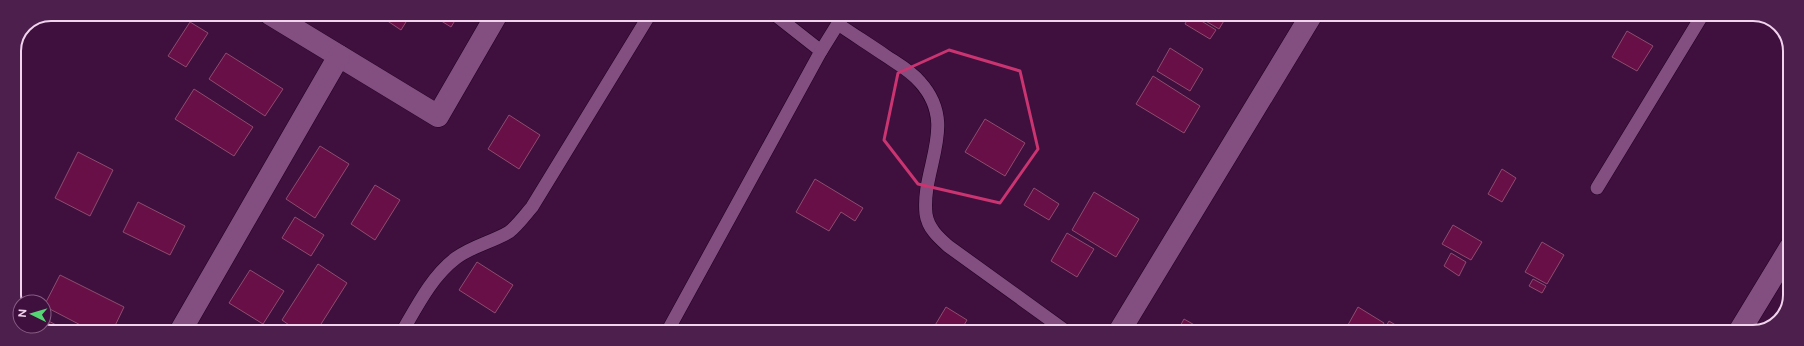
<svg xmlns="http://www.w3.org/2000/svg" width="1804" height="346" font-family="Figtree,sans-serif">
  <style>
    .building { fill: #670f46; stroke: #8e4c6f }
    .lines { fill: none; stroke-linecap: round; stroke-linejoin: round }
    .service-casing { stroke: #200020; stroke-width: 14 }
    .minor-casing { stroke: #200020; stroke-width: 23 }
    .service { stroke: #824f80; stroke-width: 13 }
    .minor { stroke: #824f80; stroke-width: 22 }
    .marked { fill: none; stroke: #c93471; stroke-width: 3; stroke-linejoin: round }
    .rim { fill: none; stroke: #f1d3ee; stroke-width: 2 }
  </style>
  <rect width="100%" height="100%" fill="#3f0f3e"/>
  <g class="building">
    <path d="M382 14H411L401 30 380 16Z"/>
    <path d="M430 14H459L451 27Z"/>
    <path d="M1190 14 1216 30 1210 39 1185 24Z"/>
    <path d="M1194 14H1228L1219 29Z"/>
    <path d="M190 22 208 33 186 67 168 56Z"/>
    <path d="M1627 31 1653 46 1637 71 1612 57Z"/>
    <path d="M1170 48 1203 69 1190 91 1157 71Z"/>
    <path d="M226 53 283 89 265 116 209 79Z"/>
    <path d="M1153 76 1200 106 1184 133 1136 104Z"/>
    <path d="M194 89 253 127 234 156 175 119Z"/>
    <path d="M509 115 540 135 519 169 488 149Z"/>
    <path d="M985 119 1025 143 1005 176 965 152Z"/>
    <path d="M320 146 349 164 315 218 286 199Z"/>
    <path d="M78 152 113 170 90 216 55 198Z"/>
    <path d="M1502 169 1516 178 1502 202 1488 194Z"/>
    <path d="M815 179 863 208 855 221 841 212 829 231 796 212Z"/>
    <path d="M375 185 400 200 375 240 351 224Z"/>
    <path d="M1034 188 1059 204 1049 220 1024 205Z"/>
    <path d="M1094 192 1139 219 1116 257 1072 230Z"/>
    <path d="M138 202 185 226 170 255 123 232Z"/>
    <path d="M295 217 324 235 311 256 282 238Z"/>
    <path d="M1453 225 1482 242 1471 260 1442 244Z"/>
    <path d="M1067 233 1094 249 1077 277 1051 261Z"/>
    <path d="M1542 242 1564 255 1547 284 1525 272Z"/>
    <path d="M1451 253 1466 262 1459 276 1444 266Z"/>
    <path d="M477 262 513 285 495 313 459 290Z"/>
    <path d="M318 264 347 283 316 332H299L282 320Z"/>
    <path d="M250 270 284 291 263 324 229 303Z"/>
    <path d="M60 275 124 307 112 332H94L44 306Z"/>
    <path d="M1533 279 1546 286 1542 293 1529 286Z"/>
    <path d="M946 307 967 320 960 332H931Z"/>
    <path d="M1358 307 1384 323 1379 332H1344Z"/>
    <path d="M45 319 69 332H46L41 329 44 326Z"/>
    <path d="M1184 319 1198 327 1195 332H1177Z"/>
    <path d="M1389 321 1407 332H1383Z"/>
  </g>
  <g class="lines">
    <g class="service-casing">
      <g id="service">
        <path d="M774 14 821 51"/>
        <path d="M838 24C854 35 870 45 886 56 898 64 911 71 920 82 959 125 921 167 926 214 928 228 938 237 948 246L1067 332"/>
        <path d="M1597 188 1703 14"/>
        <path d="M402 332C417 306 432 276 456 258 472 246 492 242 509 232 517 226 525 215 532 207L650 14"/>
        <path d="M667 332 821 51 844 14"/>
      </g>
    </g>
    <g class="minor-casing">
      <g id="minor">
        <path d="M270 14 438 116 497 14"/>
        <path d="M180 332 339 56"/>
        <path d="M1119 332 1312 14"/>
        <path d="M1739 332 1790 248"/>
      </g>
    </g>
    <use href="#service" class="service"/>
    <use href="#minor" class="minor"/>
  </g>
  <path class="marked" d="M949 50 1020 71 1038 149 1000 203 918 184 884 140 898 73Z"/>
  <path d="M0 0H1804V346H0ZM51 21H1753A30 30 0 0 1 1783 51V295A30 30 0 0 1 1753 325H51A30 30 0 0 1 21 295V51A30 30 0 0 1 51 21Z" fill="#4d1f4c" fill-rule="evenodd"/>
  <path class="rim" d="M51 21H1753A30 30 0 0 1 1783 51V295A30 30 0 0 1 1753 325H51A30 30 0 0 1 21 295V51A30 30 0 0 1 51 21Z"/>
  <g transform="translate(32 314) rotate(275)"><circle r="19" fill="#3f0f3e" stroke="#865d84"/>
  <path d="M0-3L7 15L0 10L-7 15Z" fill="#53d673"/>
  <text y="-6" font-size="11" font-weight="bold" text-anchor="middle" fill="#f1d3ee">N</text>
  </g>
</svg>
